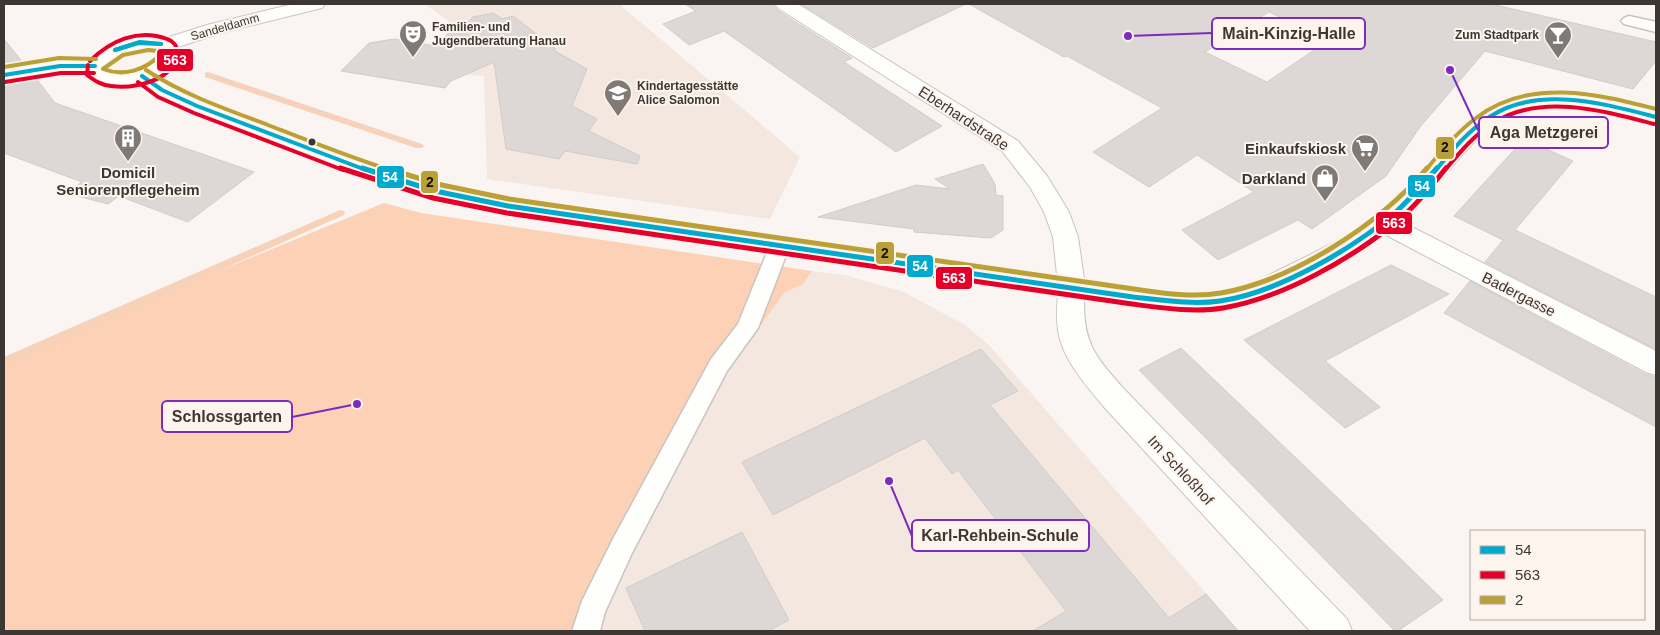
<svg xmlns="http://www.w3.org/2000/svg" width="1660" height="635" font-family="Helvetica,sans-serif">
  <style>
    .built { fill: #f3e7e0 }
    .green { fill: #fcd1b6 }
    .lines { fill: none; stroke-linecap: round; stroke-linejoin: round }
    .stream { fill: #f8d1b9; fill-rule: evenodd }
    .building { fill: #ddd8d5; stroke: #d1ccc9; fill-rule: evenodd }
    .lane-casing { stroke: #c8c4c0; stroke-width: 3 }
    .street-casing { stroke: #c8c4c0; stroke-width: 2 }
    .secondary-casing { stroke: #c8c4c0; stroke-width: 2 }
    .lane { fill: #fefefd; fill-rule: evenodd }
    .street { fill: #fefefd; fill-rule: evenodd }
    .secondary { fill: #fefefd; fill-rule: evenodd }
    .bus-1-far1-casing { stroke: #fef4ee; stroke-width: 7 }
    .bus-1-casing { stroke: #fef4ee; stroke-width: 9 }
    .bus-2-far1-casing { stroke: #fef4ee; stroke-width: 7 }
    .bus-2-casing { stroke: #fef4ee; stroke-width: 9 }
    .bus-3-far1-casing { stroke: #fef4ee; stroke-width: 7 }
    .bus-3-casing { stroke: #fef4ee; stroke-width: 9 }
    .bus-1-far1 { stroke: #00a9ce; stroke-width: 4 }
    .bus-1 { stroke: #00a9ce; stroke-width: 5 }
    .bus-2-far1 { stroke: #e4002b; stroke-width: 4 }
    .bus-2 { stroke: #e4002b; stroke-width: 5 }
    .bus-3-far1 { stroke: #bba037; stroke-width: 4 }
    .bus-3 { stroke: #bba037; stroke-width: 5 }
    .bus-dot { fill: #3d3733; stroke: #fef4ee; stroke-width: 2 }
    .labels { text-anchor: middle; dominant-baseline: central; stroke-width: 4; stroke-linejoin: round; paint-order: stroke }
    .far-street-label { font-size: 12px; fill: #3d3733; stroke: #fef4ee }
    .far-poi-label { font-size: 12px; font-weight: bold; fill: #3d3733; stroke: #fef4ee; text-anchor: start }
    .street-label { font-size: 15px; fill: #3d3733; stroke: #fef4ee }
    .poi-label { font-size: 15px; font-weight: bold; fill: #3d3733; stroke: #fef4ee; text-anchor: end }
    .leader { fill: none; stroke: #7b2cbf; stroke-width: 2 }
    .callout-dot { fill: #7b2cbf; stroke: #fef4ee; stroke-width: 2 }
    .callout { fill: #fef4ee; stroke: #7b2cbf; stroke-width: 2 }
    .callout-label { font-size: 16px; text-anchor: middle; font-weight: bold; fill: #3d3733 }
    .line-badge { stroke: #fef4ee; stroke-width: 2 }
    .badge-label { font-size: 14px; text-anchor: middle; font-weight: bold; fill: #fff }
    .pale-badge-label { font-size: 14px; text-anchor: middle; font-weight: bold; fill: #111 }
  </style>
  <rect width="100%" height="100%" fill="#faf5f2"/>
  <g class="built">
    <path d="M425 4H619L800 157 770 219 487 179 484 76 465 75 460 72 443 39 455 26Z"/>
    <path d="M812 271 845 275 904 292 965 325 989 345 1239 631H599L603 616 639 540 718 385 784 293 803 284Z"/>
  </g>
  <path class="green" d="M384 203 421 213 812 271 803 284 784 293 718 385 639 540 603 616 599 631H4V359Z"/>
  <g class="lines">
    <g class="stream">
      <path d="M208 72 422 144 424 146 422 148H416L205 77V73Z"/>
      <path d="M340 210 344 211 345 213 344 215 4 367V357Z"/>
    </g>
  </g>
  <g class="building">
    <path d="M685 4H773L777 10 852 58 844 62 942 126 896 152 724 31 689 45 663 24 696 11Z"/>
    <path d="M801 4H966L873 48Z"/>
    <path d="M969 4H1491L1656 42V61L1633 89 1485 51 1420 127 1386 176 1312 229 1298 220 1218 260 1182 230 1254 192 1197 155 1149 187 1093 152 1162 108 1067 56 1064 57ZM1269 12 1329 40 1267 82 1205 52Z"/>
    <path d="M493 13 502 19 513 16 556 49 553 50 587 69 572 106 597 119 589 131 640 156 637 164 565 151 559 159 506 149 494 62 451 81 445 88 341 71 369 43 394 39 436 46 455 26 463 27 473 17Z"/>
    <path d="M4 39 24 64 4 67Z"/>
    <path d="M35 77 55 103 254 172 188 222 119 196 108 204 66 193 82 182 4 153V83Z"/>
    <path d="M1524 139 1573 161 1515 230 1656 297V349L1485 262 1503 240 1454 216Z"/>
    <path d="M983 164 995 184 996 195 1003 196V230L991 238 914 232V229L818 217 916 185 950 189 935 179Z"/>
    <path d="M1391 265 1449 294 1325 361 1380 407 1345 428 1244 340Z"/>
    <path d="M1470 281 1645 374 1656 377V427L1444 313Z"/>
    <path d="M1181 348 1343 503 1443 600 1398 631H1395L1139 370Z"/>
    <path d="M981 349 1018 391 990 405 1169 618 1206 594 1238 631H1033L1066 611 958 470 952 474 925 438 773 515 742 462Z"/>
    <path d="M742 532 789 620 768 631H645L626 588Z"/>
  </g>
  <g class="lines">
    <g class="lane-casing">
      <g id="lane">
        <path d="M1629 16 1656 22V32L1624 24 1621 21 1624 18Z"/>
        <path d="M780 238 787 240 790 245 758 328 727 371 632 553 605 612 600 631H572L582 601 614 537 711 359 738 324 770 245 773 240Z"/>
      </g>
    </g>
    <g class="street-casing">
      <path id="street" d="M775 4H798L1018 141 1047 176 1069 212 1078 237 1084 279C1134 287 1191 301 1241 287 1256 282 1269 275 1283 268 1325 248 1367 227 1401 194 1432 164 1457 118 1500 103 1551 85 1606 97 1656 110V124C1615 113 1554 95 1513 114 1493 123 1477 138 1463 154 1442 177 1424 202 1400 221L1656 351V375L1646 372 1384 234C1344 263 1267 307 1218 311 1173 315 1129 306 1084 299 1083 344 1096 357 1124 389L1347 619 1352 631H1310L1104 407C1086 385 1062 359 1058 330 1056 318 1057 307 1058 295L508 214C482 209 455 205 430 198 361 179 295 152 229 126 203 116 147 98 131 76L135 72 142 70 149 72 170 85 205 101 368 163 437 183 508 198 1057 275 1053 237 1044 212 1030 187 1002 151 778 8Z"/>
    </g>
    <g class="secondary-casing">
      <path id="secondary" d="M293 4H325L322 8 221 33 178 47C180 54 178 59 174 65 157 88 115 88 91 81L84 71 49 73 4 81V69L60 59H90L104 48 124 40 145 36 163 39 207 25ZM145 48 158 52C156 72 120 75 105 71 107 56 132 50 145 48Z"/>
    </g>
    <use href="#lane" class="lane"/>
    <use href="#street" class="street"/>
    <use href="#secondary" class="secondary"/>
    <g class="bus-1-far1-casing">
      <g id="bus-1-far1">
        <path d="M115 50 140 42 161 44"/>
        <path d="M115 50 138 43 161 44"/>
        <path d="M4 75 60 66H95"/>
        <path d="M142 76 162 90 197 106 366 170"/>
        <path d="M1436 170C1452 150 1469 130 1491 116 1540 85 1605 104 1656 117"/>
      </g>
    </g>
    <g class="bus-1-casing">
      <path id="bus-1" d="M362 168 435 191 508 206 1133 297C1161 300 1192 305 1220 301 1277 293 1355 248 1398 210 1412 197 1424 183 1437 168"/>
    </g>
    <g class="bus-2-far1-casing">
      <g id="bus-2-far1">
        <path d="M88 65 87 75C95 81 101 85 111 86 133 89 175 81 177 53 178 46 173 41 167 39 138 28 110 41 90 61"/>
        <path d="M5 82 61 73H94"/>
        <path d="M138 82 158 97 194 113 343 170"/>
        <path d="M1445 170C1460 152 1475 134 1495 122 1542 93 1604 111 1654 124"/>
      </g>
    </g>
    <g class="bus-2-casing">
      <path id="bus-2" d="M340 168 433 198 507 213 1132 304C1162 308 1194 313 1223 308 1283 298 1353 258 1400 219 1417 204 1432 186 1446 168"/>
    </g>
    <g class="bus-3-far1-casing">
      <g id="bus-3-far1">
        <path d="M148 50 158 51 160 55C145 70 124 77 103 69L123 55Z"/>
        <path d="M4 67 59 58 96 59"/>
        <path d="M146 70C184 95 226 109 268 125 309 141 349 157 390 170"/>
        <path d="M1426 170C1441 151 1457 132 1476 118 1529 77 1597 94 1656 109"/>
      </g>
    </g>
    <g class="bus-3-casing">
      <path id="bus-3" d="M386 168 437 184 509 199 1134 289C1162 293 1193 298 1221 293 1294 280 1380 224 1427 168"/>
    </g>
    <use href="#bus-1-far1" class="bus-1-far1"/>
    <use href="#bus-1" class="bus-1"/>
    <use href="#bus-2-far1" class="bus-2-far1"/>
    <use href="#bus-2" class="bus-2"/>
    <use href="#bus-3-far1" class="bus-3-far1"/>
    <use href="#bus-3" class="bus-3"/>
  </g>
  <defs>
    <g id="theatre-pin" transform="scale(1.4375)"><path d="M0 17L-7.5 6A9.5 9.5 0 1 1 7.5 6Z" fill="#7f7a76" stroke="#fef4ee"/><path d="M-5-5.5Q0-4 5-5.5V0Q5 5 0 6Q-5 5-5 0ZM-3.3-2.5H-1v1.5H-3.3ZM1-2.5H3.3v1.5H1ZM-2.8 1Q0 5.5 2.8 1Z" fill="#fff"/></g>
    <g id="bar-pin" transform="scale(1.4375)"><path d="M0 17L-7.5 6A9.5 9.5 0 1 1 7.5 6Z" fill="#7f7a76" stroke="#fef4ee"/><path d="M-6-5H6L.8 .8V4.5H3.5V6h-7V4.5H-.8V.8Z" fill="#fff"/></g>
    <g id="school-pin" transform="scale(1.4375)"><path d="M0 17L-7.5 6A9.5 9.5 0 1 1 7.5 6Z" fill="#7f7a76" stroke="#fef4ee"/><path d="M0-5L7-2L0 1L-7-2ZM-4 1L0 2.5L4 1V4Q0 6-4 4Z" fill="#fff"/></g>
    <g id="building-pin" transform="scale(1.4375)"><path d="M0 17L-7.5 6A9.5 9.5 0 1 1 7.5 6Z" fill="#7f7a76" stroke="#fef4ee"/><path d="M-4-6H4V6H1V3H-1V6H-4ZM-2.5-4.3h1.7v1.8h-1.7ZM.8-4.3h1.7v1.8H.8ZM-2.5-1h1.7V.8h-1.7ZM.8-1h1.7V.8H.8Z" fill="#fff"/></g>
    <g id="supermarket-pin" transform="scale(1.4375)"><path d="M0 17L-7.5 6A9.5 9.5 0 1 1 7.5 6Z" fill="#7f7a76" stroke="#fef4ee"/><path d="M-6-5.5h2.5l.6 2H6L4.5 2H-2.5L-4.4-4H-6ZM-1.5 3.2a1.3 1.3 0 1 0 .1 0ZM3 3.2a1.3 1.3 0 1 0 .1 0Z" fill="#fff"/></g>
    <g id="shop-pin" transform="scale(1.4375)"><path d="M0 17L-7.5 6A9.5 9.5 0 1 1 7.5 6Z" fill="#7f7a76" stroke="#fef4ee"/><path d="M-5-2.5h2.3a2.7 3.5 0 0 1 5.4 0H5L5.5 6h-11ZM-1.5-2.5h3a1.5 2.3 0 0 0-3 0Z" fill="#fff"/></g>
  </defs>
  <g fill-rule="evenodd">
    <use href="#theatre-pin" x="413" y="34"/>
    <use href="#bar-pin" x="1558" y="35"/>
    <use href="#school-pin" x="618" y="93"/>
    <use href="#building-pin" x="128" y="138"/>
    <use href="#supermarket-pin" x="1365" y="148"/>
    <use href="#shop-pin" x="1325" y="178"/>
  </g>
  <circle class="bus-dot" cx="312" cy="142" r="4.5"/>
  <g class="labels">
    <g class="far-street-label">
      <text transform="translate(225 27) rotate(-16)">Sandeldamm</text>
    </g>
    <g class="far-poi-label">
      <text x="432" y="27">Familien- und<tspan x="432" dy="14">Jugendberatung Hanau</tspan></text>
      <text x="1539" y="35" text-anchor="end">Zum Stadtpark</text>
      <text x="637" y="86">Kindertagesstätte<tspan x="637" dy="14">Alice Salomon</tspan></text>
    </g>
    <g class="street-label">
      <text transform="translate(964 118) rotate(33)">Eberhardstraße</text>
      <text transform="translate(1519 294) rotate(27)">Badergasse</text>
      <text transform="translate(1181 470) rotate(47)">Im Schloßhof</text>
    </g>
    <g class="poi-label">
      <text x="1346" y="148">Einkaufskiosk</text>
      <text x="128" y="172" text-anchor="middle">Domicil<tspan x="128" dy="17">Seniorenpflegeheim</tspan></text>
      <text x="1306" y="178">Darkland</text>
    </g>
  </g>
  <path class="leader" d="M1128 36L1212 33M1450 70L1479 132M357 404L292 417M889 481L912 536"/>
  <g class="callout-dot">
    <circle cx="1128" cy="36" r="5"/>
    <circle cx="1450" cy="70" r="5"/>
    <circle cx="357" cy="404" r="5"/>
    <circle cx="889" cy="481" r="5"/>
  </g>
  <g class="callout">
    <rect x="1212" y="18" width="153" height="31" rx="5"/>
    <rect x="1479" y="117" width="129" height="31" rx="5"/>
    <rect x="162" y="401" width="130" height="31" rx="5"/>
    <rect x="912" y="520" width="177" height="31" rx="5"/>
  </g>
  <g class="callout-label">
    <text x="1289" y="39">Main-Kinzig-Halle</text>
    <text x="1544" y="138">Aga Metzgerei</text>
    <text x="227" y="422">Schlossgarten</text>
    <text x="1000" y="541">Karl-Rehbein-Schule</text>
  </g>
  <g class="line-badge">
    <rect x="156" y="48" width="38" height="24" rx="5" fill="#e4002b"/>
    <rect x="1435" y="136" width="20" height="24" rx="5" fill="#bba037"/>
    <rect x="376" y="165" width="29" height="24" rx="5" fill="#00a9ce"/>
    <rect x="420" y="170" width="19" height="24" rx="5" fill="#bba037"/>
    <rect x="1407" y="174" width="29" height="24" rx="5" fill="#00a9ce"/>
    <rect x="1375" y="211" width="38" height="24" rx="5" fill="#e4002b"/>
    <rect x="875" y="241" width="20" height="24" rx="5" fill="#bba037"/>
    <rect x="906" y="254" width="28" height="24" rx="5" fill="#00a9ce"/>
    <rect x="935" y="266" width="38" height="24" rx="5" fill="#e4002b"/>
  </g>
  <g class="badge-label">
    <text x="175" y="65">563</text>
    <text x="390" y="182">54</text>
    <text x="1422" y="191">54</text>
    <text x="1394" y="228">563</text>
    <text x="920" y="271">54</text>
    <text x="954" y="283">563</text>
  </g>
  <g class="pale-badge-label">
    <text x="1445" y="152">2</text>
    <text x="430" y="187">2</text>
    <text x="885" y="258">2</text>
  </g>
  <rect width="1660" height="635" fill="none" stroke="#3d3733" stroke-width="10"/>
  <rect x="1470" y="530" width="175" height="90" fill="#fef4ee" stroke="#b1a8a3"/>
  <rect x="1480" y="546" width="25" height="8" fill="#00a9ce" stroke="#b1a8a3"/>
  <text x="1515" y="555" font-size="15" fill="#3d3733">54</text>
  <rect x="1480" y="571" width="25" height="8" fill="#e4002b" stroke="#b1a8a3"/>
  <text x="1515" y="580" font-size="15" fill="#3d3733">563</text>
  <rect x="1480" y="596" width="25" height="8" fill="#bba037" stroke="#b1a8a3"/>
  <text x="1515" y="605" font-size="15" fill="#3d3733">2</text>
</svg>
